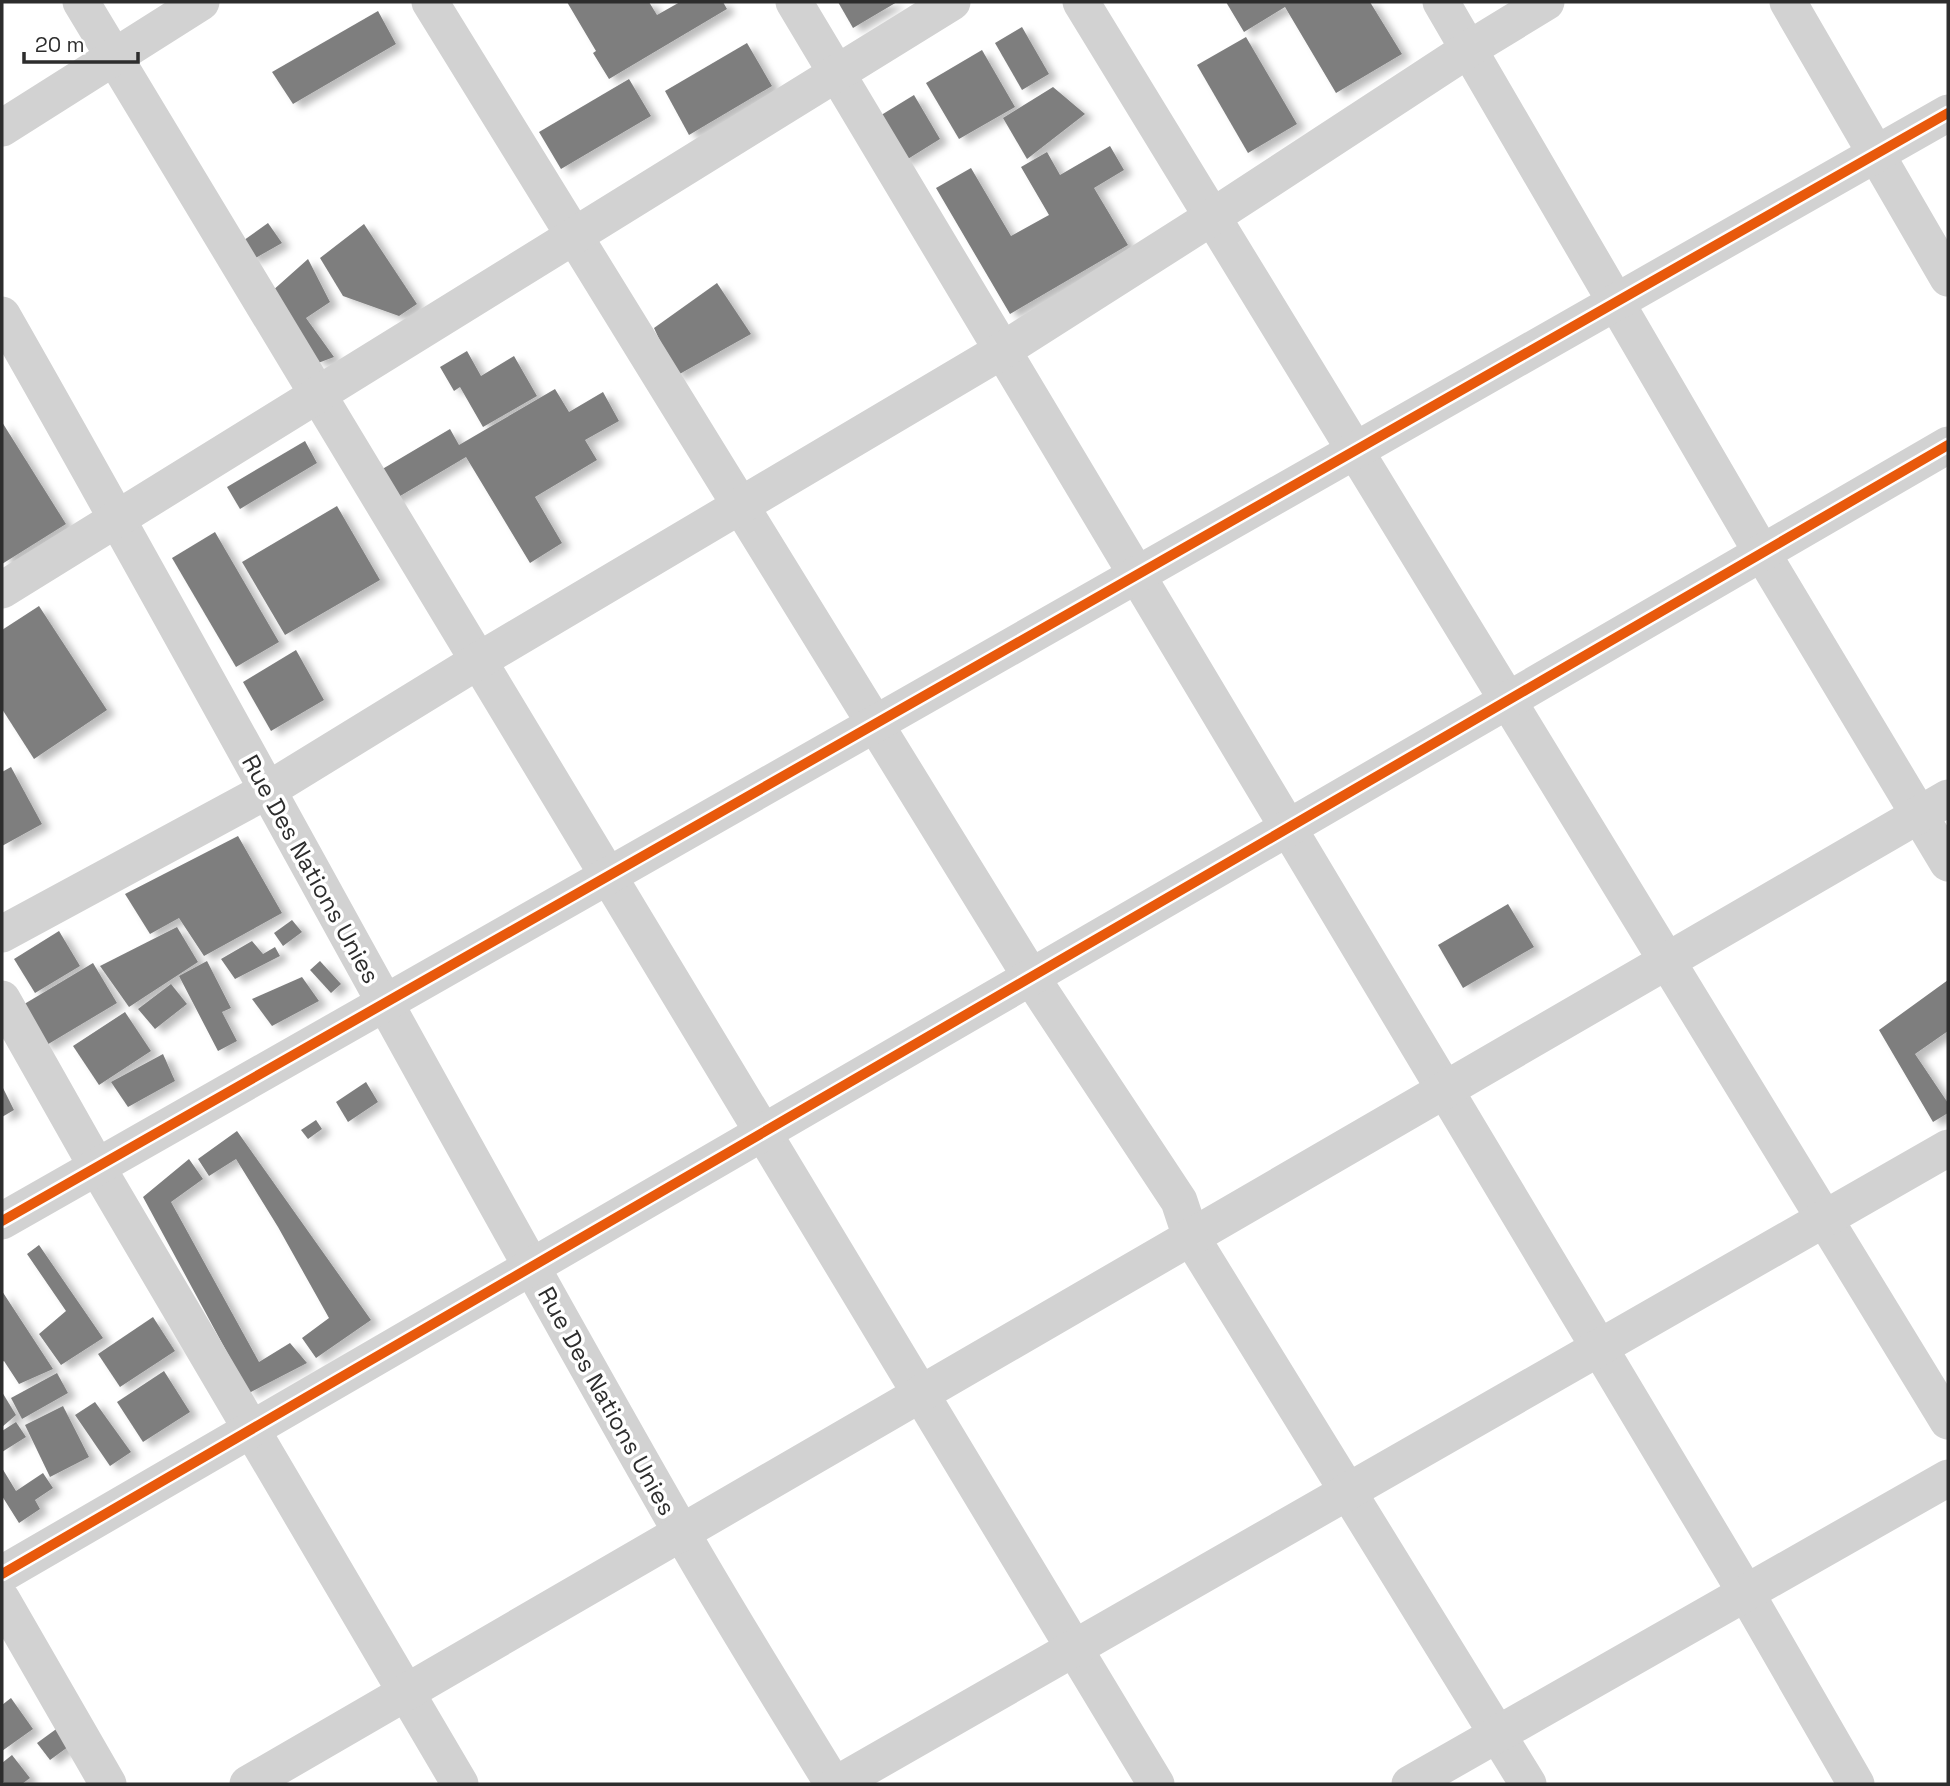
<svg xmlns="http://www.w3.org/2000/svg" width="1950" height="1786" font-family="'Space Grotesk',sans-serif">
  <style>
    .building { fill: #7e7e7e; filter: url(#shadow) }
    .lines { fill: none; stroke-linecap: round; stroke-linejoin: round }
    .minor { stroke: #d2d2d2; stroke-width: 37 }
    .cycleway-casing { stroke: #fff; stroke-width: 15 }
    .cycleway { stroke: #e8590c; stroke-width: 10 }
    .labels { text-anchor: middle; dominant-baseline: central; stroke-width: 7; stroke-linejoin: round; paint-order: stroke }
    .street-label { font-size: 24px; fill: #2d2d2d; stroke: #fff }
  </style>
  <defs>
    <filter id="shadow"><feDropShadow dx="8" dy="4.5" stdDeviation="3.5" flood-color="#0004"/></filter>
  </defs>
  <rect width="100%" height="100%" fill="#fff"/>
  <g class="building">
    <path d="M567 2H649L657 15 680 2H723L727 9 609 79 593 53 596 51Z"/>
    <path d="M838 2H897L853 28Z"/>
    <path d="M1226 2H1370L1402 54 1336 93 1285 7 1244 32Z"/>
    <path d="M378 11 396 44 293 104 272 72Z"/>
    <path d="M1022 27 1049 74 1022 90 995 43Z"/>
    <path d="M1246 37 1297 124 1248 153 1197 65Z"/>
    <path d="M747 43 772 86 689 135 665 91Z"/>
    <path d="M982 50 1015 107 959 139 926 83Z"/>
    <path d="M629 79 651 116 561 169 539 132Z"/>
    <path d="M1053 87 1085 114 1027 159 1003 118Z"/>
    <path d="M914 95 940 139 903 162 878 117Z"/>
    <path d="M1110 146 1124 170 1094 188 1128 245 1010 314 936 188 971 168 1011 236 1049 215 1021 167 1047 152 1060 175Z"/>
    <path d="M268 223 282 243 252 260 240 243Z"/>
    <path d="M364 224 417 304 399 316 343 296 320 258Z"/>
    <path d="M308 259 330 302 306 318 334 357 318 363 271 292Z"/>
    <path d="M717 283 751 334 676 376 654 328Z"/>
    <path d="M467 351 481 376 514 356 537 396 483 427 460 387 454 391 440 367Z"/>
    <path d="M555 389 569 412 603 392 619 421 585 440 597 460 535 497 562 543 530 563 466 457 390 502 374 474 450 429 459 445Z"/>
    <path d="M2 422 66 524 2 564Z"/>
    <path d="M305 441 317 463 240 509 227 487Z"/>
    <path d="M337 506 380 580 285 635 242 562Z"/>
    <path d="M215 532 279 642 236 667 172 558Z"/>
    <path d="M39 606 107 710 34 759 2 709V630Z"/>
    <path d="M296 650 324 700 271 731 243 682Z"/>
    <path d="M11 767 42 824 2 846V772Z"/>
    <path d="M238 836 282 913 204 956 179 918 150 934 125 894Z"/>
    <path d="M1508 904 1534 947 1463 988 1438 945Z"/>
    <path d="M292 920 302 932 283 946 274 933Z"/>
    <path d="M177 927 198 962 129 1007 100 966Z"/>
    <path d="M59 931 80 966 35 993 14 959Z"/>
    <path d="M252 941 263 954 275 947 280 956 235 979 221 959Z"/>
    <path d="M207 961 231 1008 222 1012 237 1041 218 1051 179 976Z"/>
    <path d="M320 961 341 984 331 993 310 970Z"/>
    <path d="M93 963 117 1003 45 1046 21 1006Z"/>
    <path d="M302 977 319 1001 272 1026 252 999Z"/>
    <path d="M1948 980V1031L1915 1054 1948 1103V1113L1933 1122 1879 1030Z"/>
    <path d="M171 984 187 1004 155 1029 138 1009Z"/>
    <path d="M125 1012 151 1051 99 1085 73 1046Z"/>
    <path d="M163 1054 175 1081 128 1107 111 1082Z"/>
    <path d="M366 1082 378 1102 348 1122 336 1102Z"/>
    <path d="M2 1086 14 1110 2 1117Z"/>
    <path d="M316 1120 322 1129 308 1139 301 1130Z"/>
    <path d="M237 1131 371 1320 316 1358 302 1338 329 1318 278 1227 236 1159 209 1176 198 1159Z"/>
    <path d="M189 1159 203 1179 171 1202 259 1362 290 1343 307 1363 249 1393 143 1197Z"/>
    <path d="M39 1245 103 1338 61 1365 39 1334 66 1311 27 1254Z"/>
    <path d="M2 1291 53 1369 19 1384 4 1361 2 1362Z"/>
    <path d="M153 1317 175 1351 120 1387 98 1354Z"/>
    <path d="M164 1371 190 1412 143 1442 117 1402Z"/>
    <path d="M57 1373 68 1393 22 1419 11 1398Z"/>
    <path d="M2 1392 16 1415 2 1427Z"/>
    <path d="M95 1402 131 1452 110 1466 75 1415Z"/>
    <path d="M63 1406 89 1457 50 1477 25 1425Z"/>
    <path d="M16 1422 26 1437 2 1452V1431Z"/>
    <path d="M2 1468 16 1491 43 1473 53 1488 35 1500 40 1509 19 1523 2 1496Z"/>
    <path d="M11 1698 33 1729 2 1751V1705Z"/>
    <path d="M59 1727 72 1744 50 1760 37 1743Z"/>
    <path d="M12 1755 30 1778 22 1784H5L2 1781V1763Z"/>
  </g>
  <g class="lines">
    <g class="minor">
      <path d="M81 2 1156 1784"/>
      <path d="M430 2 1031 977 1179 1201 1191 1237 1528 1784"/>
      <path d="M794 2 1746 1593 1856 1784"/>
      <path d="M1081 2 1948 1421"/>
      <path d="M1441 2 1762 553 1948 863"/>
      <path d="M1788 2 1948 278"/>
      <path d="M2 128 201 2"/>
      <path d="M2 315C232 718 449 1127 680 1530 729 1616 782 1700 833 1784"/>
      <path d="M2 590 952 2"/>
      <path d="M2 934 268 790 478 661 1003 350 1212 217 1469 49 1546 2"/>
      <path d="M2 999 97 1167 460 1784"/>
      <path d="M2 1221 1948 113"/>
      <path d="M2 1574 1948 445"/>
      <path d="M2 1600 108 1784"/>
      <path d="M248 1784 1948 798"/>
      <path d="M837 1784 1948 1148"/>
      <path d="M1410 1784 1948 1478"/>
    </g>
    <g class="cycleway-casing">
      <g id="cycleway">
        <path d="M2 1221 1948 113"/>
        <path d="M2 1574 1948 445"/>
      </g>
    </g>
    <use href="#cycleway" class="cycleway"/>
  </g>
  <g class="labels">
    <g class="street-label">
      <text transform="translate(311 869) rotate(61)">Rue Des Nations Unies</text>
      <text transform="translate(607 1401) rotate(61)">Rue Des Nations Unies</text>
    </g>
  </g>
  <rect width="1950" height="1786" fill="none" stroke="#2d2d2d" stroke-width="7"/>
  <path d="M24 52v10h114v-10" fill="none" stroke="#2d2d2d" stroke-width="3.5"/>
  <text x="35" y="52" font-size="21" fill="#2d2d2d" stroke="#ffffff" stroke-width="5" paint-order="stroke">20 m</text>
</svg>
